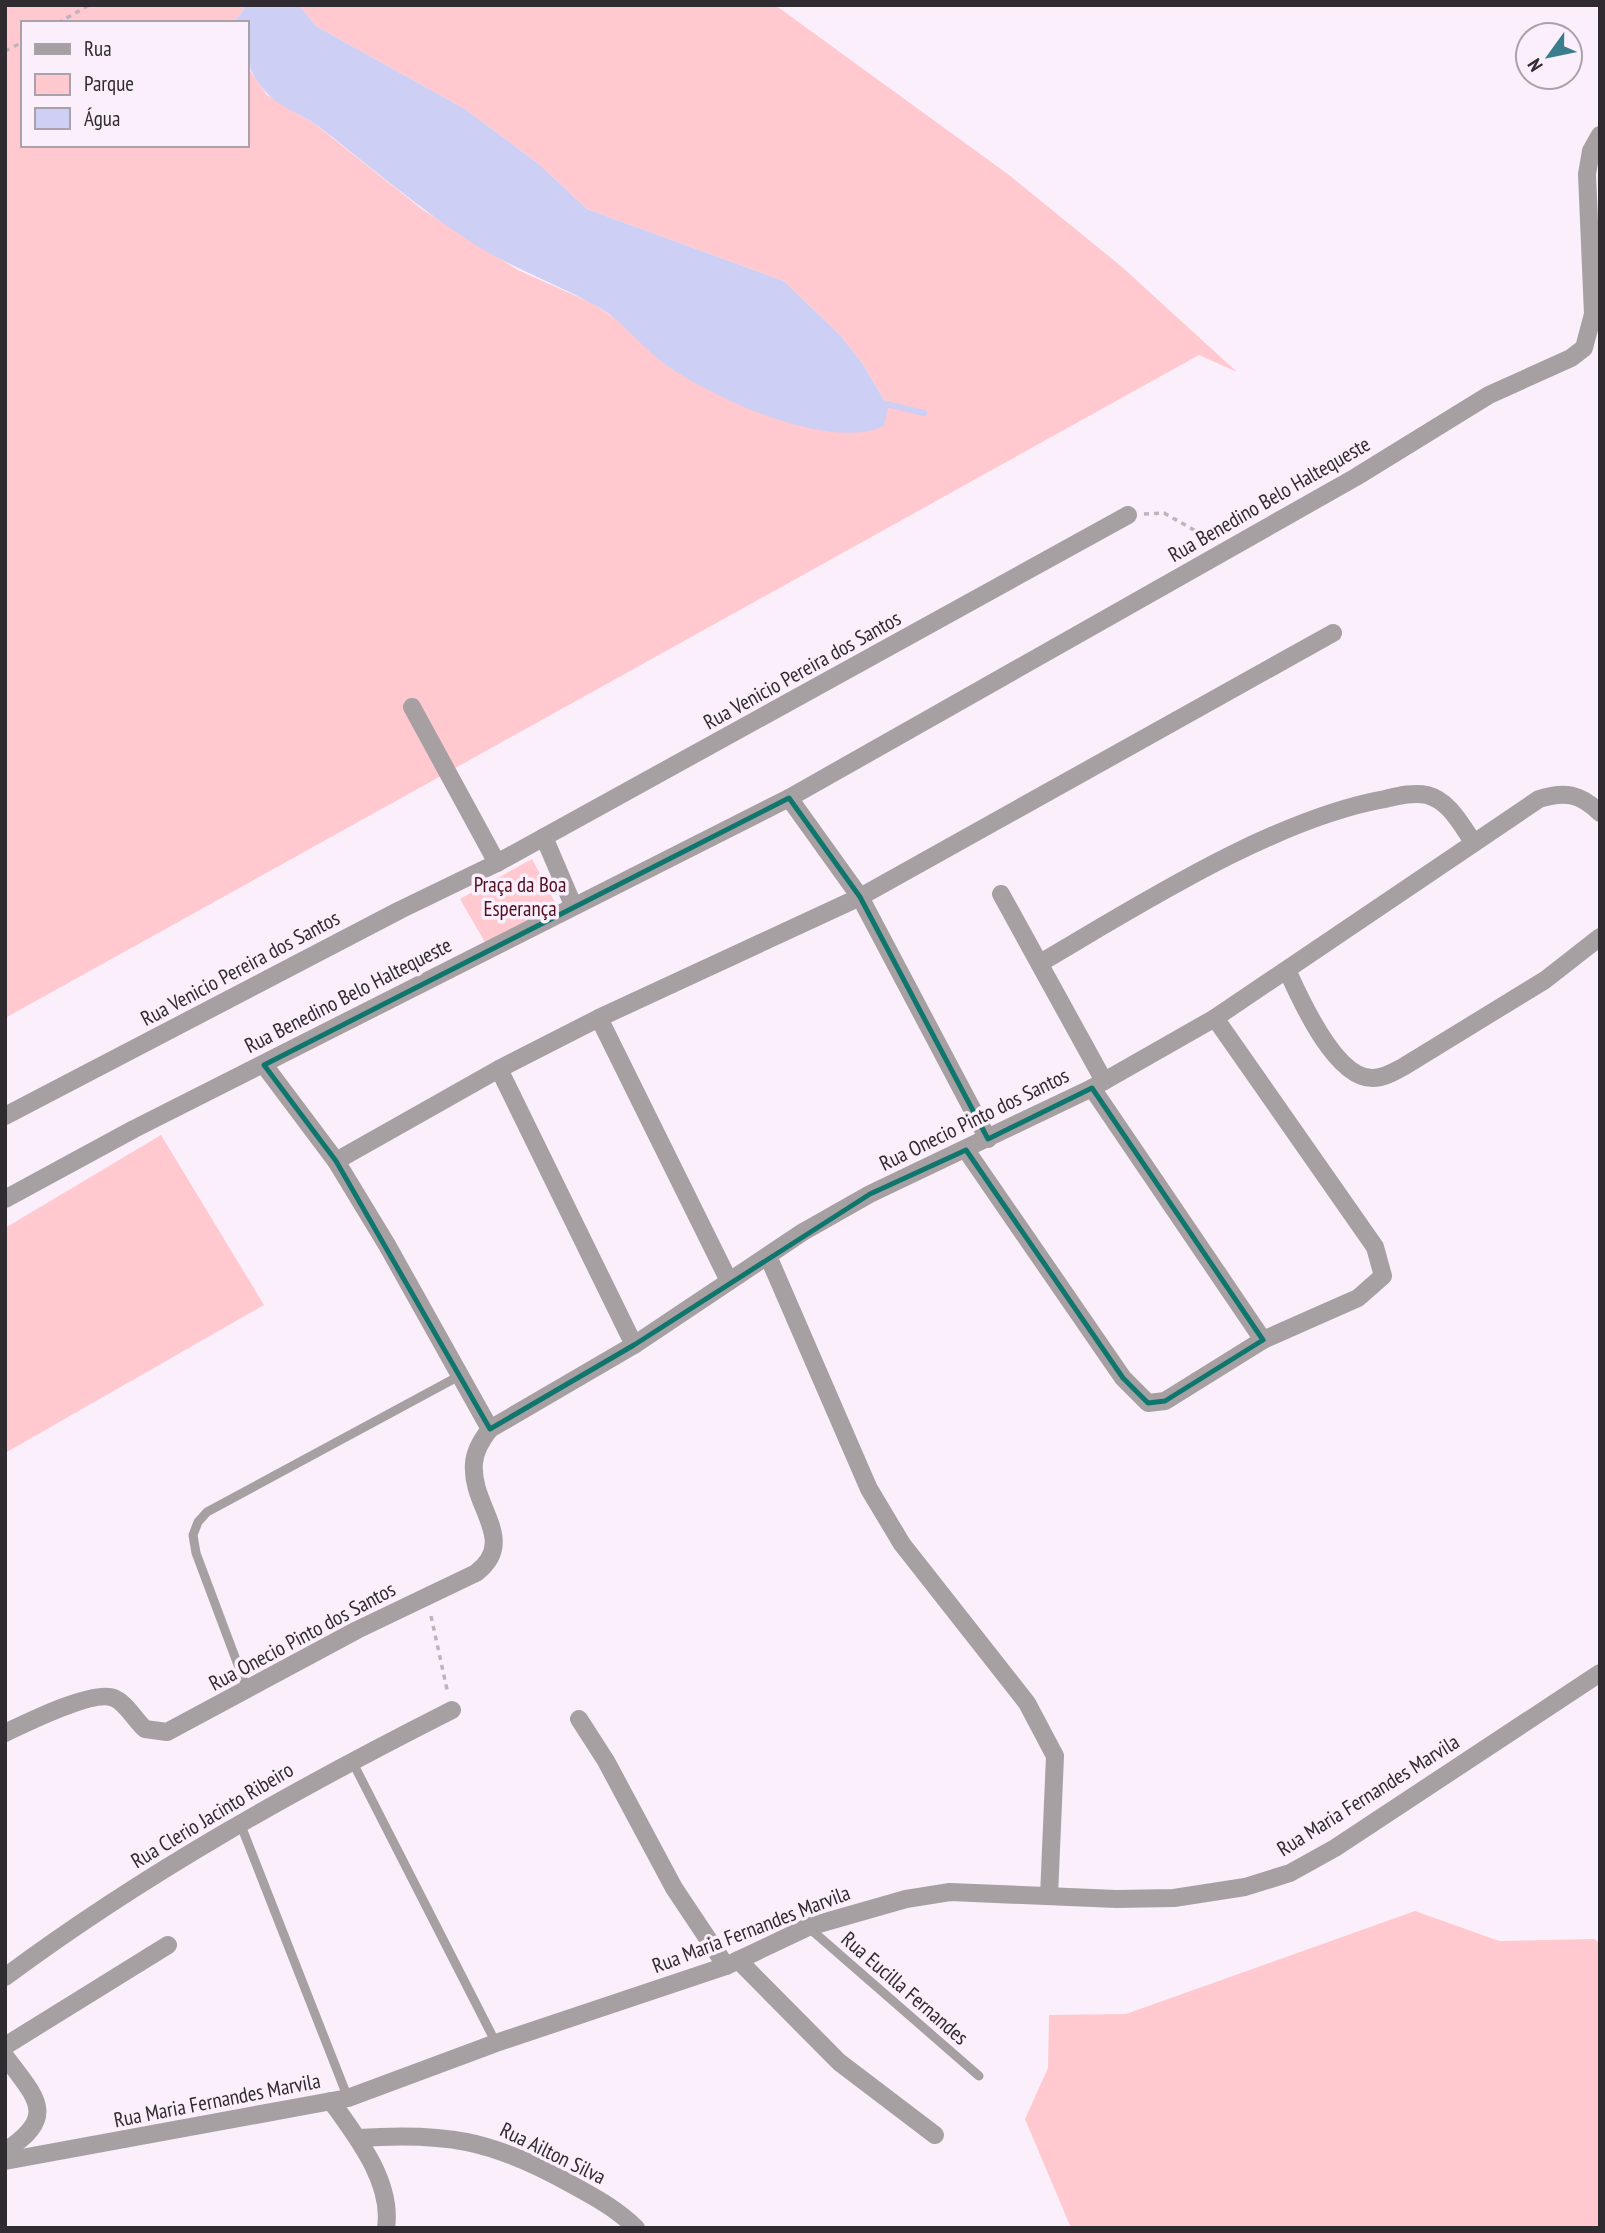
<svg xmlns="http://www.w3.org/2000/svg" width="1605" height="2233" font-family="'PT Sans Narrow',sans-serif">
  <style>
    .green { fill: #ffc9cf }
    .water { fill: #cdd0f4 }
    .lines { fill: none; stroke-linecap: round; stroke-linejoin: round }
    .stream { stroke: #cdd0f4; stroke-width: 6 }
    .path { stroke: #beb4be; stroke-width: 3.5; stroke-dasharray: 5 5; stroke-linecap: butt }
    .lane { stroke: #a7a0a3; stroke-width: 9 }
    .street { stroke: #a7a0a3; stroke-width: 18 }
    .marked { fill: none; stroke: #0f766e; stroke-width: 5; stroke-linejoin: round }
    .labels { text-anchor: middle; dominant-baseline: central; stroke-width: 7; stroke-linejoin: round; paint-order: stroke }
    .street-label { font-size: 21px; fill: #302b30; stroke: #fbeffb }
    .park-label { font-size: 21px; fill: #4f1120; stroke: #fbeffb }
  </style>
  <rect width="100%" height="100%" fill="#fbeffb"/>
  <g class="green">
    <path d="M5 5H247L233 23H23V145H247V66L267 95 315 124 423 210 518 270 594 304 624 325 665 364 715 392 888 407 863 364 840 335 784 281 587 209 539 164 465 109 316 26 299 5H775L1009 175 1122 267 1237 372 1199 355 5 1018Z"/>
    <path d="M532 859 557 906 486 944 460 899Z"/>
    <path d="M161 1135 264 1305 5 1453V1228Z"/>
    <path d="M1415 1911 1499 1941 1594 1939 1600 1943V2228H1071L1025 2119 1048 2068 1049 2015 1126 2014Z"/>
  </g>
  <path class="water" d="M247 5H299L316 26 465 109 539 164 587 209 784 281 840 335 863 364 888 407 884 426C829 452 713 398 666 365 640 346 622 319 593 304 554 283 512 268 474 244 419 209 370 166 318 126 301 113 279 108 265 91 243 65 247 56 247 23H233Z"/>
  <g class="lines">
    <path class="stream" d="M878 402 924 413"/>
    <g class="path">
      <path d="M58 23 89 5"/>
      <path d="M5 51 23 42"/>
      <path d="M1144 514 1164 513 1210 539"/>
      <path d="M431 1616 448 1694"/>
    </g>
    <g class="lane">
      <path d="M247 1689 196 1553 193 1535 198 1522 207 1512 461 1375"/>
      <path d="M352 1761 496 2043"/>
      <path d="M240 1823 348 2098"/>
      <path d="M808 1927 979 2076"/>
    </g>
    <g class="street">
      <path d="M412 707 497 863"/>
      <path d="M789 798 860 897 988 1139"/>
      <path d="M544 837 573 905"/>
      <path d="M1001 894 1104 1081"/>
      <path d="M1040 963C1139 905 1273 819 1385 799 1398 796 1413 792 1427 795 1450 801 1461 825 1474 843"/>
      <path d="M1288 972C1301 1001 1336 1079 1373 1078 1384 1078 1394 1072 1403 1067L1545 980 1600 937"/>
      <path d="M599 1018 729 1281"/>
      <path d="M264 1065 336 1161 387 1245 490 1429"/>
      <path d="M499 1069 634 1345"/>
      <path d="M1092 1088 1263 1340"/>
      <path d="M5 1116 400 910 497 863 1128 515"/>
      <path d="M966 1150 1123 1378 1148 1403 1165 1401 1263 1340 1358 1298 1383 1276 1375 1247 1215 1018"/>
      <path d="M336 1161 499 1069 599 1018 860 897 1333 633"/>
      <path d="M5 1199 134 1129 789 798 1356 477 1489 395 1571 358 1584 348 1593 314 1587 174 1591 151 1600 135"/>
      <path d="M768 1256 869 1489 902 1544 1027 1703 1055 1756 1049 1896"/>
      <path d="M579 1719 606 1761 674 1888 726 1966"/>
      <path d="M5 1733C26 1723 94 1689 114 1698 126 1703 135 1720 145 1729L167 1732 357 1630 476 1573C519 1540 470 1507 474 1463 475 1450 482 1439 490 1429L634 1345 803 1232 870 1194 1092 1088 1215 1018 1539 799C1564 791 1580 793 1600 813"/>
      <path d="M738 1960 839 2062 935 2135"/>
      <path d="M5 1977C145 1873 296 1789 452 1710"/>
      <path d="M5 2046 168 1945"/>
      <path d="M5 2056C36 2098 59 2116 5 2151"/>
      <path d="M331 2101C356 2136 393 2182 386 2228"/>
      <path d="M358 2138C445 2132 492 2140 569 2183 593 2196 617 2209 636 2228"/>
      <path d="M5 2161 348 2098 496 2043 726 1966 808 1927 906 1899 950 1892 1116 1899 1174 1898 1245 1887 1290 1873 1335 1848 1600 1673"/>
    </g>
  </g>
  <path class="marked" d="M789 798 860 897 988 1139 1092 1088 1263 1340 1165 1401 1148 1403 1123 1378 966 1150 870 1194 634 1345 490 1429 336 1161 264 1065Z"/>
  <g class="labels">
    <g class="street-label">
      <text transform="translate(1269 499) rotate(-30)">Rua Benedino Belo Haltequeste</text>
      <text transform="translate(802 670) rotate(-29)">Rua Venicio Pereira dos Santos</text>
      <text transform="translate(240 968) rotate(-28)">Rua Venicio Pereira dos Santos</text>
      <text transform="translate(348 995) rotate(-27)">Rua Benedino Belo Haltequeste</text>
      <text transform="translate(974 1119) rotate(-26)">Rua Onecio Pinto dos Santos</text>
      <text transform="translate(302 1636) rotate(-28)">Rua Onecio Pinto dos Santos</text>
      <text transform="translate(1368 1795) rotate(-32)">Rua Maria Fernandes Marvila</text>
      <text transform="translate(212 1815) rotate(-31)">Rua Clerio Jacinto Ribeiro</text>
      <text transform="translate(751 1929) rotate(-21)">Rua Maria Fernandes Marvila</text>
      <text transform="translate(905 1988) rotate(41)">Rua Eucilla Fernandes</text>
      <text transform="translate(217 2100) rotate(-11)">Rua Maria Fernandes Marvila</text>
      <text transform="translate(553 2153) rotate(26)">Rua Ailton Silva</text>
    </g>
    <g class="park-label">
      <text x="520" y="884">Praça da Boa<tspan x="520" dy="24">Esperança</tspan></text>
    </g>
  </g>
  <rect width="1605" height="2233" fill="none" stroke="#302b30" stroke-width="14"/>
  <rect x="21" y="21" width="228" height="126" fill="#fbeffb" stroke="#aaa1aa" stroke-width="2"/>
  <rect x="35" y="44" width="35" height="10" fill="#a7a0a3" stroke="#aaa1aa" stroke-width="2"/>
  <text x="84" y="56" font-size="21" fill="#302b30">Rua</text>
  <rect x="35" y="74" width="35" height="21" fill="#ffc9cf" stroke="#aaa1aa" stroke-width="2"/>
  <text x="84" y="91" font-size="21" fill="#302b30">Parque</text>
  <rect x="35" y="108" width="35" height="21" fill="#cdd0f4" stroke="#aaa1aa" stroke-width="2"/>
  <text x="84" y="126" font-size="21" fill="#302b30">Água</text>
  <g transform="translate(1549 56) rotate(237)"><circle r="33" fill="#fbeffb" stroke="#aaa1aa" stroke-width="2"/>
  <path d="M0-5L12 26L0 18L-12 26Z" fill="#3a7d8d"/>
  <text y="-10" font-size="19" font-weight="bold" text-anchor="middle" fill="#302b30">N</text>
  </g>
</svg>
